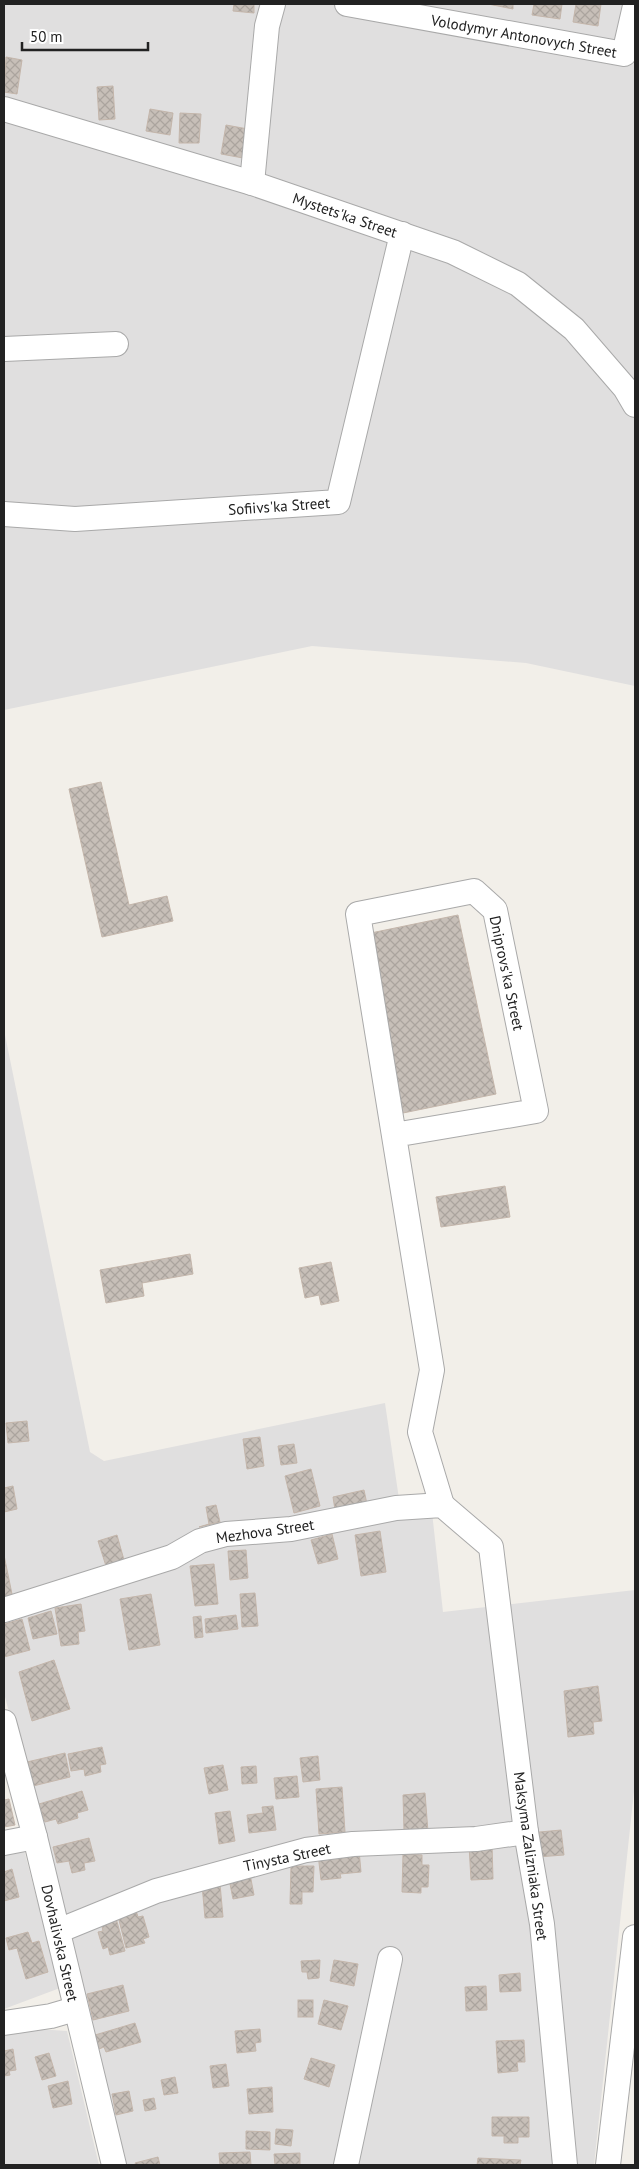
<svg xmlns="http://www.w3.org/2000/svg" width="639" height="2169" font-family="'PT Sans',sans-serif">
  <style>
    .residential { fill: #e0dfdf }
    .building { fill: url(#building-cross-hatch); stroke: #c4b6ab }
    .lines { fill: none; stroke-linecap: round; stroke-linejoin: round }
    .minor-casing { stroke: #a9a9a9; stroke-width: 26 }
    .minor { stroke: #fff; stroke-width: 24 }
    .labels { text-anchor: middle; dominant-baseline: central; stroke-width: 4; stroke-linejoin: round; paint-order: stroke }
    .street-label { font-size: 15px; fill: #222; stroke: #fff }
  </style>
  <defs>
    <pattern id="building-cross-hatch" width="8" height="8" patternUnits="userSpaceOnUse" patternTransform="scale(1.25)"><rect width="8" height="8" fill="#c7bfb8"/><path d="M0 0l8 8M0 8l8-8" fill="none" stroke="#aba49e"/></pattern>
  </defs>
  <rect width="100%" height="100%" fill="#f2efe9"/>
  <g class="residential">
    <path d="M4 4H635V686L526 663 312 646 4 710Z"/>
    <path d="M4 1030 90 1452 104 1461 385 1403 399 1499 431 1503 443 1612 635 1590V1782L594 2165H125L82 1991 4 1693Z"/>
    <path d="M23 1846 60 1988 4 2009V1850Z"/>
    <path d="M38 2029 67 2031 99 2165H4V2033Z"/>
  </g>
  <g class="building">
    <path d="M234 4H254V13L233 11Z"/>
    <path d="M488 4H513V9Z"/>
    <path d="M534 4H562L560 19 532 15Z"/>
    <path d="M576 4H601L598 26 573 22Z"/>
    <path d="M6 57 22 60 17 94 4 92Z"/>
    <path d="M113 86 115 119 99 120 97 87Z"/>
    <path d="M150 109 173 113 170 135 146 131Z"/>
    <path d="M180 113 201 114 199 143H179Z"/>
    <path d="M226 125 248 129 243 158 221 154Z"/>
    <path d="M101 782 129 905 167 896 173 921 102 937 69 789Z"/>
    <path d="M458 915 496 1094 403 1113 366 934Z"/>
    <path d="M505 1186 510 1217 441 1227 436 1197Z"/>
    <path d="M190 1254 193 1274 142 1283 144 1296 106 1303 100 1270Z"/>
    <path d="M331 1262 339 1301 321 1305 319 1295 305 1298 299 1268Z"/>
    <path d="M27 1421 29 1441 8 1443 6 1423Z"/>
    <path d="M260 1437 264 1466 247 1469 243 1439Z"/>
    <path d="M294 1444 297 1463 281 1465 278 1446Z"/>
    <path d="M311 1469 320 1506 294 1513 285 1476Z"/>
    <path d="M13 1486 17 1509 4 1512V1488Z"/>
    <path d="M364 1490 368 1509 336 1516 333 1497Z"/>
    <path d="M216 1505 220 1522 199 1527 209 1524 206 1507Z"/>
    <path d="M380 1531 386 1572 361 1576 355 1535Z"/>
    <path d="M332 1534 338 1559 318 1564 311 1540Z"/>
    <path d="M117 1535 124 1560 106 1566 98 1541Z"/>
    <path d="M246 1550 248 1578 230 1580 228 1551Z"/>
    <path d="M4 1555 13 1599 4 1601Z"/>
    <path d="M214 1564 218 1604 195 1606 190 1566Z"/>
    <path d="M255 1593 258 1626 242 1627 240 1594Z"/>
    <path d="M151 1594 160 1645 129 1650 120 1599Z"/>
    <path d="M81 1604 85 1631 78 1632 79 1644 61 1646 55 1608Z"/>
    <path d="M51 1611 57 1634 33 1639 28 1618Z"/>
    <path d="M236 1615 238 1629 206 1633 205 1619Z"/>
    <path d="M201 1616 203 1637 195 1638 193 1617Z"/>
    <path d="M22 1619 30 1650 4 1657V1624Z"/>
    <path d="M54 1660 70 1709 32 1721 19 1672Z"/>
    <path d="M598 1686 602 1721 593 1722 594 1734 568 1737 564 1691Z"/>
    <path d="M102 1747 106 1764 100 1765 101 1772 85 1776 84 1769 71 1771 68 1754Z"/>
    <path d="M65 1753 70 1777 33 1786 27 1762Z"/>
    <path d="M318 1756 320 1780 303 1782 300 1758Z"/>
    <path d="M223 1765 228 1790 209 1794 204 1768Z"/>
    <path d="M256 1766 257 1783 242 1784 241 1767Z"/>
    <path d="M297 1776 299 1797 276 1799 274 1778Z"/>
    <path d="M342 1787 345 1832 319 1834 316 1789Z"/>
    <path d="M82 1791 88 1810 77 1813 78 1818 58 1824 56 1819 45 1822 39 1804Z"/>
    <path d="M425 1793 428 1832 404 1831 403 1795Z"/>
    <path d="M9 1799 15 1825 4 1827V1800Z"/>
    <path d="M273 1806 276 1830 249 1833 247 1815 263 1813 262 1807Z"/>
    <path d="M230 1811 235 1841 219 1844 215 1813Z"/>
    <path d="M561 1830 564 1855 537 1857 529 1833Z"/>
    <path d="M89 1838 95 1861 84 1863 85 1870 72 1873 69 1861 57 1863 53 1847Z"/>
    <path d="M492 1844 493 1879 471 1880 469 1845Z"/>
    <path d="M359 1850 361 1872 340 1874 341 1878 321 1880 318 1854Z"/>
    <path d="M403 1854 422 1855V1865H429L428 1887H421V1893L402 1892Z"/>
    <path d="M291 1866H314L313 1892H302V1904H290Z"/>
    <path d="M12 1869 19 1897 4 1901V1872Z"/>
    <path d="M249 1869 254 1895 233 1899 228 1874Z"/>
    <path d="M220 1884 223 1917 205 1918 202 1885Z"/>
    <path d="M135 1907 138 1917 143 1916 149 1937 143 1939 145 1943 126 1948 117 1912Z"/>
    <path d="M116 1918 125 1951 110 1955 108 1947 103 1949 98 1932 103 1931 101 1922Z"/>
    <path d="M28 1932 32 1943 39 1941 48 1972 26 1979 17 1948 9 1950 6 1938Z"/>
    <path d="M320 1960 319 1978 308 1979 307 1972H302L301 1961Z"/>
    <path d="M334 1960 358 1964 354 1986 330 1981Z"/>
    <path d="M520 1973 521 1991 500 1992 499 1975Z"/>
    <path d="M123 1985 129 2011 93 2020 87 1994Z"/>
    <path d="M486 1986 487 2010 466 2011 465 1987Z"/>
    <rect x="298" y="2000" width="15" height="17"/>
    <path d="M324 2000 348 2006 341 2030 318 2024Z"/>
    <path d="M135 2023 141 2042 106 2052 104 2047 99 2049 95 2035Z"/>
    <path d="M260 2029 261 2042 255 2043 256 2051 237 2053 235 2031Z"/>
    <path d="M524 2040 525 2062H517L518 2071 498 2073 496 2041Z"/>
    <path d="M13 2049 16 2070 9 2071 10 2075 4 2076V2051Z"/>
    <path d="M49 2053 56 2076 42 2080 35 2057Z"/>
    <path d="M311 2058 335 2065 329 2087 304 2079Z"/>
    <path d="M226 2064 229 2086 213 2088 210 2066Z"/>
    <path d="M175 2077 178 2093 164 2095 161 2080Z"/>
    <path d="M68 2081 72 2104 53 2108 48 2086Z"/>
    <path d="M272 2087 273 2112 249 2114 247 2089Z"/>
    <path d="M129 2091 133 2111 116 2115 112 2094Z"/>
    <path d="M154 2098 156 2109 145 2111 143 2100Z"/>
    <path d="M492 2117H529V2137H518V2143H504V2136H492Z"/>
    <path d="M276 2129 293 2130 291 2146 275 2144Z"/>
    <path d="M246 2131 270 2132V2150L246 2149Z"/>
    <path d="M250 2152 251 2165H220L219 2153Z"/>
    <path d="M300 2153V2165H275L274 2154Z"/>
    <path d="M158 2157 160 2165H136L135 2163Z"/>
    <path d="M478 2158 521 2160 520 2165H477Z"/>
  </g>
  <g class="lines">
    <g class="minor-casing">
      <g id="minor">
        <path d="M347 4 624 54 635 6"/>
        <path d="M4 109 252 183 453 252 518 284 574 329 625 388 635 405"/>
        <path d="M252 183 267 26 273 4"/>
        <path d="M4 349 116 344"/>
        <path d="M4 514 75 519 338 502 402 234"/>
        <path d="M394 1135 536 1111 495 910 474 891 358 914 432 1370 420 1432 442 1505"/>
        <path d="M4 1610 172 1557 200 1541 226 1534 291 1529 396 1508 442 1505 491 1547 526 1832 542 1924 565 2165"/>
        <path d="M4 1722 35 1837 114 2165"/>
        <path d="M4 1843 35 1837"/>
        <path d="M58 1931 156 1891 306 1850 353 1844 476 1839 526 1832"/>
        <path d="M4 2023 51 2016 75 2009"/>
        <path d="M346 2165 390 1959"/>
        <path d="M608 2165 635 1937"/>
      </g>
    </g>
    <use href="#minor" class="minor"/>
  </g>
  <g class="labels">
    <g class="street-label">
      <text transform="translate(524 36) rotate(10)">Volodymyr Antonovych Street</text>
      <text transform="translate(345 215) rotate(19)">Mystets'ka Street</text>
      <text transform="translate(279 506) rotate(-4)">Sofiivs'ka Street</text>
      <text transform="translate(507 973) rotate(78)">Dniprovs'ka Street</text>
      <text transform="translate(265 1531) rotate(-8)">Mezhova Street</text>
      <text transform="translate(531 1856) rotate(82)">Maksyma Zalizniaka Street</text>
      <text transform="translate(287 1857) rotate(-12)">Tinysta Street</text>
      <text transform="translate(60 1943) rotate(77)">Dovhalivska Street</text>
    </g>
  </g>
  <rect width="639" height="2169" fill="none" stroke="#222222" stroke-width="10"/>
  <path d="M22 42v8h126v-8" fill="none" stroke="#222222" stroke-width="2.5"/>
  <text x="30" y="42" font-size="15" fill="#222222" stroke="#ffffff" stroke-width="4" paint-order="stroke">50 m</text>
</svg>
